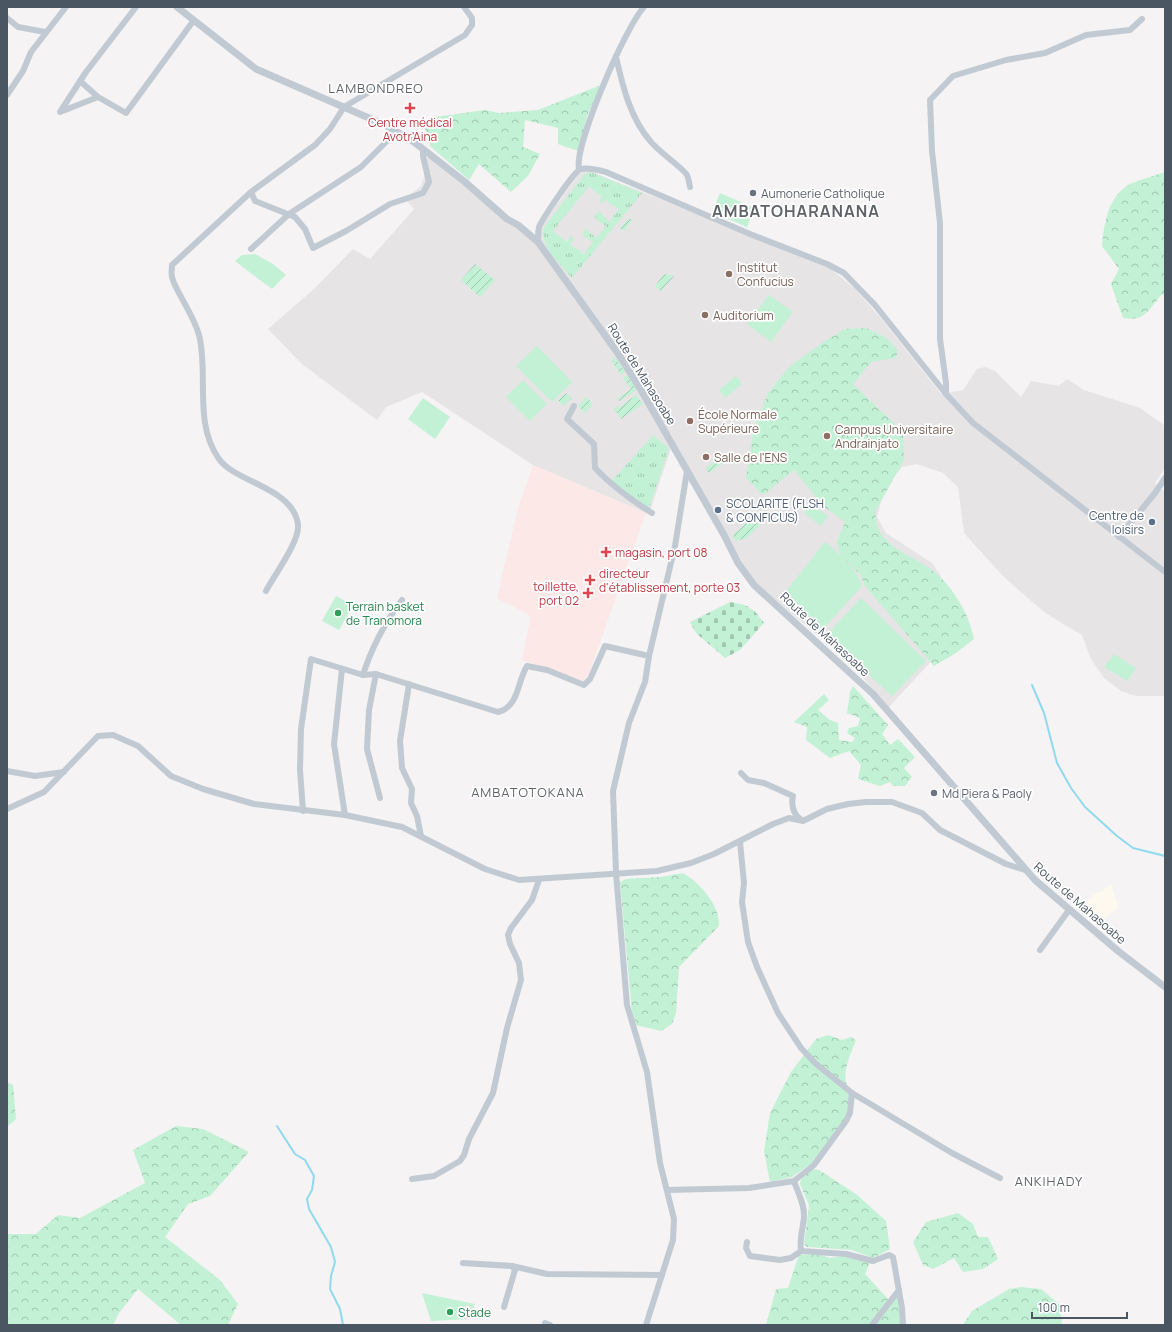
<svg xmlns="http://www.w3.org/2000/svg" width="1172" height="1332" font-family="Manrope,sans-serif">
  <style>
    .commercial { fill: #fdf9ef }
    .education { fill: #e6e4e5 }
    .medical { fill: #fce8e6 }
    .grass { fill: url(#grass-tufts); fill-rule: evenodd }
    .forest { fill: url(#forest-crowns) }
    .cemetery { fill: url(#cemetery-stones) }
    .park { fill: #c3f1d5 }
    .garden { fill: url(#garden-furrows) }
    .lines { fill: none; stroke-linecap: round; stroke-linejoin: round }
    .stream { stroke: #90daee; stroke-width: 2 }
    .minor { stroke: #c1cad2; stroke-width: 6 }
    .tertiary { stroke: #c1cad2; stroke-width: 7 }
    .health-dot { fill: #e0444e; stroke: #fff; stroke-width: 1.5 }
    .worship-dot { fill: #6b7280; stroke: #fff; stroke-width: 1.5 }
    .education-dot { fill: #8d6e63; stroke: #fff; stroke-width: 1.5 }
    .service-dot { fill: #5c6f8a; stroke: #fff; stroke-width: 1.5 }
    .leisure-dot { fill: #2e9e5b; stroke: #fff; stroke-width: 1.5 }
    .labels { text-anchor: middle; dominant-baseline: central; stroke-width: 3.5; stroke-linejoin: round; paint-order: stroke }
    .health-label { font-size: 12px; fill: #be3a42; stroke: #fff; text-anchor: start }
    .worship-label { font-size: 12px; fill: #5b616d; stroke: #fff; text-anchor: start }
    .education-label { font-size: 12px; fill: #785e54; stroke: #fff; text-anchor: start }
    .street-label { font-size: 12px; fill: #4a5661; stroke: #fff }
    .service-label { font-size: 12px; fill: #4e5e75; stroke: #fff; text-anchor: start }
    .leisure-label { font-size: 12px; fill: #27864d; stroke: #fff; text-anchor: start }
    .neighbourhood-label { font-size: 13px; letter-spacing: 1px; fill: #5f6368; stroke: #fff }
    .district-label { font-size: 16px; font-weight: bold; letter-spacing: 1px; fill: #5f6368; stroke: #fff }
  </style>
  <defs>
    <pattern id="grass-tufts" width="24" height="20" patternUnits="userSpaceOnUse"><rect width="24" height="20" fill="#c3f1d5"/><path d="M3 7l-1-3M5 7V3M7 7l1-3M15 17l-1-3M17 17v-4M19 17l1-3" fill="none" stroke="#a0c6b0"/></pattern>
    <pattern id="forest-crowns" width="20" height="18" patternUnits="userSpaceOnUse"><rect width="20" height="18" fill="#c3f1d5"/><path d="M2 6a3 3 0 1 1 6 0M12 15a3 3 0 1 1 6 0" fill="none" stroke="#a0c6b0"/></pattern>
    <pattern id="cemetery-stones" width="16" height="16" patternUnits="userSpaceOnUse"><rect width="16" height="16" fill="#c3f1d5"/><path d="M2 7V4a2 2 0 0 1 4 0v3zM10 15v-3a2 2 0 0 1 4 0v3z" fill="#a0c6b0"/></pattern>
    <pattern id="garden-furrows" width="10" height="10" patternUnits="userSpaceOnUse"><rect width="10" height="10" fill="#c3f1d5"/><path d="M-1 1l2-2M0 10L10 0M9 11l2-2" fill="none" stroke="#a0c6b0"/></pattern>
  </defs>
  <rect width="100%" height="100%" fill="#f5f3f3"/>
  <path class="commercial" d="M1111 884 1119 908 1094 925 1077 909 1097 892H1100Z"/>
  <path class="education" d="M429 157 533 241 544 222 579 174 587 170 827 266 854 288 880 317 941 394 963 390 977 369 985 367 995 371 1021 397 1031 381 1059 386 1067 379 1084 390 1140 408 1165 426V468L1155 483 1165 492V696H1136L1121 691 1104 678 1091 659 1082 635 1047 614 1023 594 1002 575 964 533 958 487 943 473 917 464 902 467 889 483 881 502 877 517 886 533 932 563 941 576 949 642 888 708 865 680 830 646 754 582 671 448 649 514 533 465 422 392 386 407 377 420 302 364 268 329 314 289 353 249 370 259 414 209 405 199 421 186 426 171 425 160Z"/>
  <path class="medical" d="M533 465 646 513 589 673 583 682 522 660 531 616 497 598 518 508Z"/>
  <g class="grass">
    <path d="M591 172 642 193 572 278C560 264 540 247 544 227L585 174ZM589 186 599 195 602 196 599 201 602 203 606 199 607 202 619 209 609 222 599 211 594 218 606 226 596 238 586 229 582 235 593 242 583 255 581 253 582 252 570 245 574 239 571 236 567 242 553 231Z"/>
    <path d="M653 435 670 449 668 448V452L649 508 611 482Z"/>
  </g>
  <g class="forest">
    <path d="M601 85 587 116 578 151 558 144V128L525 120 523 147 540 154 528 176 511 192 479 164 469 180 430 146 424 124 436 117 485 110 499 113 538 110Z"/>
    <path d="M1165 172V294L1161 295C1149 310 1144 322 1123 318L1111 284 1119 269 1102 246C1104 224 1108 196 1130 184 1141 179 1154 176 1165 172Z"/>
    <path d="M866 328 887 338 898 350 896 358 871 362 853 384 903 432 904 460 875 512C876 517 876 525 879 530 890 552 922 559 939 576 956 592 970 617 974 639L956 653 934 666 865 586 860 574 840 555 837 542 845 522 823 506 794 470 763 495 746 478 753 433 768 393 790 366 822 343 845 329Z"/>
    <path d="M853 686 888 725 882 734 890 745 898 739 915 757 904 768 912 777 905 786H893L890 782 880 786 858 779 861 765 849 751 830 758 806 740 807 727 794 722 824 694 829 700 818 710 830 720 838 723 839 740 852 742 855 738 847 733 849 728 858 726 860 718 847 713 850 692Z"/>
    <path d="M683 873C700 883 720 905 719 926L679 967 676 1013 672 1024 661 1031 636 1025 632 1012 620 882 626 879 661 877Z"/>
    <path d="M828 1035 842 1040 851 1037 856 1040C851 1054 839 1076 850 1090L848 1115 812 1163 792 1177 770 1182 764 1151 770 1113 791 1072 816 1039Z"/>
    <path d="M7 1082 13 1085 16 1119 7 1127Z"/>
    <path d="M176 1126 203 1129 249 1152 210 1196 188 1204 165 1237 220 1280 238 1304 228 1325H181L138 1289 119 1313 113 1325H7V1234H36L58 1215 80 1218 145 1183 133 1150Z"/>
    <path d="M812 1169 819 1170 856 1194 886 1221 890 1249 873 1258 852 1250 807 1247 804 1244 809 1205 800 1184 801 1180Z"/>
    <path d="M958 1213 973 1224 978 1237H988L998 1259 983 1269 963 1272 954 1258 933 1269 923 1265 913 1242 926 1222Z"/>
    <path d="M818 1254 830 1258 844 1256 870 1262 865 1274 890 1301 899 1293 901 1325H766L776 1289 788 1288 799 1255Z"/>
    <path d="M1021 1287 1041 1289 1059 1304 1062 1323 1058 1325H963L972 1311 1009 1289Z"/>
  </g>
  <path class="cemetery" d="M730 602C748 605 753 607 764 623L740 650 725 658 696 633 690 622Z"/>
  <g class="park">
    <path d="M720 193 754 208 747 227 712 212Z"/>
    <path d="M255 254 273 264 286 275 272 289 235 261 242 255Z"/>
    <path d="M769 295 793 312 771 342 747 324Z"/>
    <path d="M537 346 572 382 552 402 516 366Z"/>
    <path d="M736 376 742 384 725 398 719 390Z"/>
    <path d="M523 380 547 404 530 421 506 397Z"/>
    <path d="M423 398 450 417 435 439 408 419Z"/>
    <path d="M811 504 828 516 821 526 804 513Z"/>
    <path d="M824 543H827C840 556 857 568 862 586L821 631 780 599Z"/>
    <path d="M336 596 353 605 339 630 322 621Z"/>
    <path d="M861 598 926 661 892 696 826 636Z"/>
    <path d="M1114 654 1136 668 1127 681 1104 667Z"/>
    <path d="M422 1293 475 1304 469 1319 431 1321Z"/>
  </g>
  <g class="garden">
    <path d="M629 218 632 220 624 231 620 228Z"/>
    <path d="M475 264 495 280 480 297 461 280Z"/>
    <path d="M664 274 674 276 661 291 655 286Z"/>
    <path d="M615 357 625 372 621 375 611 360Z"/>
    <path d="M627 375 637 390 619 401 617 399 631 389 623 378Z"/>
    <path d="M566 393 572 398 563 406 558 400Z"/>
    <path d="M636 395 643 404 621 419 614 409 617 406 619 408Z"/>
    <path d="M586 397 593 404 585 413 578 406Z"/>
    <path d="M721 457 725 462 709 473 705 468Z"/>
    <path d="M754 516 759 526 747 538 735 541 733 535Z"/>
  </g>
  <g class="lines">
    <g class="stream">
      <path d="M1032 685 1044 713 1057 763 1071 788 1085 807 1117 836 1133 848 1165 856"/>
      <path d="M277 1126 295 1154 305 1160 314 1176 312 1190 307 1199 309 1209 331 1247 335 1262 331 1276 330 1289 340 1309 343 1325"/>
    </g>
    <g class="minor">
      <path d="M7 18 18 27 45 32"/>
      <path d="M616 57C623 87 630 118 651 142 658 151 684 169 687 175 689 179 689 183 690 187"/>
      <path d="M80 81 98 97 126 113 194 20"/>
      <path d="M7 95 23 71 31 52 66 7"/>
      <path d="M98 97 60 112 86 72 136 7"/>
      <path d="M579 169C574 145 626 26 644 7"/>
      <path d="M251 192 255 201 295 217 305 229 313 248 346 231 390 204 423 193 429 182 423 156V149"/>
      <path d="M538 242C538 237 538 232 539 227 543 218 574 171 581 169 589 167 598 170 606 172L750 234 827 264 844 273 875 305 946 394 973 423 1165 572"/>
      <path d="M251 249 289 214 361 167 396 132"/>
      <path d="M946 394V383L940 339V223L932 151 930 100 953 76 1006 60 1045 53 1086 35 1130 30 1142 19"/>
      <path d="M574 406 567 419 594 444 595 468C612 486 631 500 652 513"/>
      <path d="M1119 537 1155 493 1165 478"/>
      <path d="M266 591C274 575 300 542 298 524 292 487 236 483 219 459 193 423 209 373 199 335 195 320 185 305 178 291 176 287 173 282 172 277 171 273 172 269 172 265L251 192 315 145 330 129 344 107 465 35 472 25V18L464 7"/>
      <path d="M342 669 334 744 345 815"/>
      <path d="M376 674 369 710 367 749 380 798"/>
      <path d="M363 675C372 646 384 624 402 600"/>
      <path d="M409 684 400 741 402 768 412 789 411 803 417 816 421 836"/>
      <path d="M7 771 35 776 64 772"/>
      <path d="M741 773 748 780 764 783 793 796C791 805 793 815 802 820"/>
      <path d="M7 809 44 792 98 736 113 735 138 746 171 776 203 789 254 804 345 815 402 827 485 869 519 880 657 871 691 863 714 854 773 824 789 818 803 821 827 809 848 804 866 802H892L922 813 940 830 1006 864 1025 870"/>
      <path d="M303 811 300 770 301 729 311 659 363 675 376 674 498 712C519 707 517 682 527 666L547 670 584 685 590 679 605 646 649 656"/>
      <path d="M740 842 744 883 742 902 748 942 757 967 778 1013 801 1048 815 1063 852 1093 952 1153 1000 1178"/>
      <path d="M1040 950 1069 910"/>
      <path d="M412 1179 434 1176 460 1161 464 1155 469 1139 493 1093 507 1028 521 980 519 963 510 944 508 935 511 928 532 900 539 880"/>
      <path d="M794 1181C798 1193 805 1205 804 1217 803 1229 799 1239 801 1251"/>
      <path d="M667 1190 749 1188 794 1181 814 1165 846 1121 850 1113 852 1093"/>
      <path d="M747 1242 746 1248 750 1256 780 1260 791 1258 801 1251 846 1254 873 1261 889 1255 893 1257 902 1308 903 1325"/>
      <path d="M463 1263 512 1266"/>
      <path d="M504 1307 515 1270 512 1266 547 1274 662 1275"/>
      <path d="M545 1323 550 1325"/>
      <path d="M646 1325 673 1240 674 1219 660 1163 647 1072 627 1005 616 873 613 791 629 723 645 682 649 656 675 546 687 471"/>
      <path d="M872 1325 899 1290"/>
    </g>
    <path class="tertiary" d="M177 7 256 69 385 125 414 142 465 182 507 219 518 225 538 242 617 352 641 390 724 535 738 563 754 585 873 694 1035 880 1118 951 1165 987"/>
  </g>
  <g class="health-dot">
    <path d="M408 102h4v4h4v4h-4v4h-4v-4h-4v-4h4z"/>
    <path d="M604 546h4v4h4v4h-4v4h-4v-4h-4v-4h4z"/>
    <path d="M588 574h4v4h4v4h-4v4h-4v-4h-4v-4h4z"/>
    <path d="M586 587h4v4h4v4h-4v4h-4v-4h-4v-4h4z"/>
  </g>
  <g class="worship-dot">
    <circle cx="753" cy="193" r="4"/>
    <circle cx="934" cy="793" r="4"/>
  </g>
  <g class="education-dot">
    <circle cx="729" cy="274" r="4"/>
    <circle cx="705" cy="315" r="4"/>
    <circle cx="690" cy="421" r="4"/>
    <circle cx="827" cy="436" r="4"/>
    <circle cx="706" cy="457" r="4"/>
  </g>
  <g class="service-dot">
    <circle cx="718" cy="510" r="4"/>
    <circle cx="1152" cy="522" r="4"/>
  </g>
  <g class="leisure-dot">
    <circle cx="338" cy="613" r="4"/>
    <circle cx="450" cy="1312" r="4"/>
  </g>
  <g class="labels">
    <g class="health-label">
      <text x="410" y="122" text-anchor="middle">Centre médical<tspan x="410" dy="14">Avotr'Aina</tspan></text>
      <text x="615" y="552">magasin, port 08</text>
      <text x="599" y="573">directeur<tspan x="599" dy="14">d'établissement, porte 03</tspan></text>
      <text x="579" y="586" text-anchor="end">toillette,<tspan x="579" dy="14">port 02</tspan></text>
    </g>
    <g class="worship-label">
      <text x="761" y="193">Aumonerie Catholique</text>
      <text x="942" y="793">Md Piera &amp; Paoly</text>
    </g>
    <g class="education-label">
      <text x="737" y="267">Institut<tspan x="737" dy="14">Confucius</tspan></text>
      <text x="713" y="315">Auditorium</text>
      <text x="698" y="414">École Normale<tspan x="698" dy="14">Supérieure</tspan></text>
      <text x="835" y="429">Campus Universitaire<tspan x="835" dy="14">Andrainjato</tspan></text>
      <text x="714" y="457">Salle de l'ENS</text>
    </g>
    <g class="street-label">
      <text transform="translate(642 374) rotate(58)">Route de Mahasoabe</text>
      <text transform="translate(825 634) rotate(43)">Route de Mahasoabe</text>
      <text transform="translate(1080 903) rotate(41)">Route de Mahasoabe</text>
    </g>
    <g class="service-label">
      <text x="726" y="503">SCOLARITE (FLSH<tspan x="726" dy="14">&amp; CONFICUS)</tspan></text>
      <text x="1144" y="515" text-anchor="end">Centre de<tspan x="1144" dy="14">loisirs</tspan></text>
    </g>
    <g class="leisure-label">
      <text x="346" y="606">Terrain basket<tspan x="346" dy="14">de Tranomora</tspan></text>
      <text x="458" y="1312">Stade</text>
    </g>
    <g class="neighbourhood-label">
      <text x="376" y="88">LAMBONDREO</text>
      <text x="528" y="792">AMBATOTOKANA</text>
      <text x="1049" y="1181">ANKIHADY</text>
    </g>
    <g class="district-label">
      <text x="796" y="211">AMBATOHARANANA</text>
    </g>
  </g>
  <rect width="1172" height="1332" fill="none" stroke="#4a5661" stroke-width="16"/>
  <path d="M1032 1312v6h95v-6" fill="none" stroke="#4a5661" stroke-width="2"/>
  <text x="1038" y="1312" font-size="12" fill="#4a5661" stroke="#ffffff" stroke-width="3" paint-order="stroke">100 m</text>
</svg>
